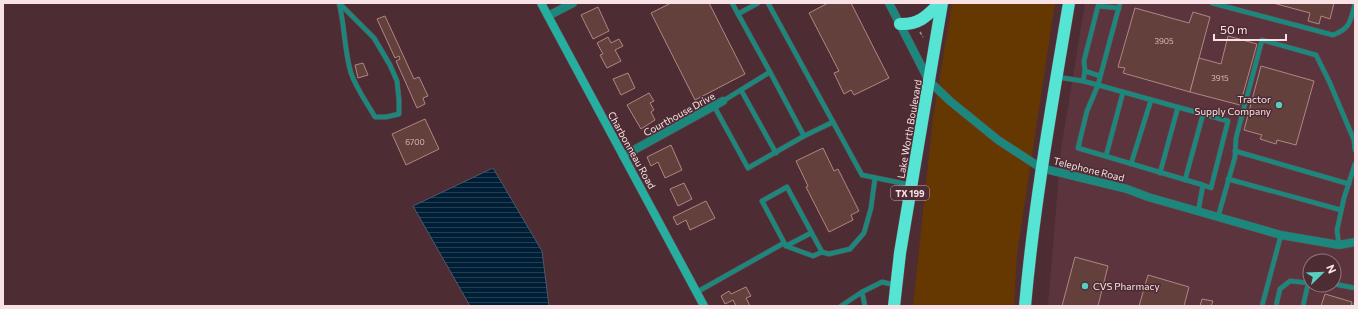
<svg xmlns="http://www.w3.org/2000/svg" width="1358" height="309" font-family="Commissioner,sans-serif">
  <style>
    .built { fill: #5c343e; fill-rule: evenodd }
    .grass { fill: #643800 }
    .water { fill: url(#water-rules); stroke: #4b596a }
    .building { fill: #64403d; stroke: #af8682 }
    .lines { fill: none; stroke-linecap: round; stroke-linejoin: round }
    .lane-casing { stroke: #694950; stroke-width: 5.5 }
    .street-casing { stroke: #694950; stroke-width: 9 }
    .secondary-casing { stroke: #694950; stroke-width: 9 }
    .highway-casing { stroke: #694950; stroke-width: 13 }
    .path { stroke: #ac9096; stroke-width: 1.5; stroke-dasharray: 3 2; stroke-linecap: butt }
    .lane { stroke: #1c887d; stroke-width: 4.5 }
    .street { stroke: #1c887d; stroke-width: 8 }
    .secondary { stroke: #26afa1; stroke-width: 8 }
    .highway { stroke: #56e5d5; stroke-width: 12 }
    .poi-dot { fill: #58cec0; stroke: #4e2c34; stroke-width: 1.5 }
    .labels { text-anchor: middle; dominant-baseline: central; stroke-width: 3; stroke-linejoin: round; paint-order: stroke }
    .number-label { font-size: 8px; fill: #d4babc }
    .shield { fill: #4e2c34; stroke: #c6abb1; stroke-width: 1 }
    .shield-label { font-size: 9px; font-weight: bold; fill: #f9e2e6 }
    .poi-label { font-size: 10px; fill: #f9e2e6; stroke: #4e2c34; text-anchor: end }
    .street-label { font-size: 10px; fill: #f9e2e6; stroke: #4e2c34 }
  </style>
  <defs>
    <pattern id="water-rules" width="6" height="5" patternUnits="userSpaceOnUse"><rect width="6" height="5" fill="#001e35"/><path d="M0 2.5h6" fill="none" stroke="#263e52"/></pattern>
  </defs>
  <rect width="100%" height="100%" fill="#4e2c34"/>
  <path class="built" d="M1085 3H1355V306H1048L1061 149ZM1310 261H1334V285H1310Z"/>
  <path class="grass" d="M952 3H1055L1017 254 1014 306H913L933 118Z"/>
  <path class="water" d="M493 168 542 251 549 306H470L413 206Z"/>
  <g class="building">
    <path d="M671 3H709L745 74 695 100 651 13Z"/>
    <path d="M828 3H851L889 78 854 95 851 90 844 94 834 73 839 71 809 13Z"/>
    <path d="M1273 3H1334L1330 19 1321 16 1319 24 1308 21 1310 13Z"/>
    <path d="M598 7 609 31 593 39 581 15Z"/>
    <path d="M1135 8 1189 23 1193 12 1210 17 1190 92 1123 73 1125 68 1118 67Z"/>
    <path d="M385 16 414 79 419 77 428 96 423 98 425 104 417 108 396 61 400 59 399 56 395 58 377 19Z"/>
    <path d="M1228 36 1257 44 1240 105 1190 92 1199 58 1221 64Z"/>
    <path d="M608 37 611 43 619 39 623 46 615 50 621 61 607 68 600 55 603 54 597 43Z"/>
    <path d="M363 63 368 75 358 78 355 65Z"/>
    <path d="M1261 66 1314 81 1296 145 1277 140 1276 144 1260 139 1262 135 1244 130Z"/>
    <path d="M628 73 635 88 621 95 613 79Z"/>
    <path d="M649 93 654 101 650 103 654 110 651 112 655 120 641 129 627 105Z"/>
    <path d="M425 119 439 149 406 165 392 134Z"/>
    <path d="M671 145 682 170 665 178 658 162 651 166 647 157Z"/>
    <path d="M823 148 834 171 838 169 859 211 851 215 853 220 829 232 806 187 808 186 796 161Z"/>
    <path d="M684 183 692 199 678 206 670 189Z"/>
    <path d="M706 201 715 218 690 230 686 220 677 225 673 217Z"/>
    <path d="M1075 257 1108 266 1098 306H1062Z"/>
    <path d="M1148 275 1189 287 1184 306H1139Z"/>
    <path d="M746 287 751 296 746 298 750 306H736L733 300 725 304 721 296 729 291 731 294Z"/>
    <path d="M1325 294 1352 302 1351 306H1321Z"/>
    <path d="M1202 299 1213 301 1211 306H1200Z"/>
  </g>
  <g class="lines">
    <g class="lane-casing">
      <g id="lane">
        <path d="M339 3C345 26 344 50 351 73 356 88 367 103 375 117H386L399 114V100L397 81 390 65 374 38 339 3"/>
        <path d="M768 3 862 175 911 185"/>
        <path d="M1212 3 1333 35C1351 28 1350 21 1355 4"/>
        <path d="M738 14 758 3"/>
        <path d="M1085 71 1083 81 1098 85 1120 3"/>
        <path d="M770 72 804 136 833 122"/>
        <path d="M1100 76 1085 71 1084 61 1098 6 1119 8"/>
        <path d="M1057 77 1083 81"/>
        <path d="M741 90 776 153"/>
        <path d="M723 101 770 72 732 3"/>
        <path d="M714 106 748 168 804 136"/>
        <path d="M1235 151 1349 184"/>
        <path d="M1106 156 1123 92"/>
        <path d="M1131 164 1151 100"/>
        <path d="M1160 173 1178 107"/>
        <path d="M1228 179 1341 210"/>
        <path d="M1185 180 1203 114"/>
        <path d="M1198 212 1203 185 1211 188 1228 121 1098 85 1087 111 1078 148 1203 185"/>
        <path d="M1218 217 1235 157 1236 138 1262 40 1316 55 1329 81 1354 140 1355 150"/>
        <path d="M811 233 786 246 762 201 787 187 822 252 829 254 850 249 864 233 871 208 875 178"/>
        <path d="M1339 245 1337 230 1344 198 1355 164"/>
        <path d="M786 246 813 256 822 252"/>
        <path d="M1334 284 1355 288"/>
        <path d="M697 292 784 243"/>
        <path d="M862 292 882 282 895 285"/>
        <path d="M841 306 862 292 865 306"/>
        <path d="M1262 306 1281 235"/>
        <path d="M1276 306 1280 289 1290 281 1310 283"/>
        <path d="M1303 306 1308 284"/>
        <path d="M1355 306V305"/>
      </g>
    </g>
    <g class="street-casing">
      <g id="street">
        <path d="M889 3 929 81 950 101 998 140 1041 168 1127 189 1148 197 1281 235 1339 245 1355 242"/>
        <path d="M548 16 573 3"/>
        <path d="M623 156 723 101"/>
      </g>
    </g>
    <g class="secondary-casing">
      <path id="secondary" d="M541 3 704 306"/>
    </g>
    <g class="highway-casing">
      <g id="highway">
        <path d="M900 24C919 25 927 16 940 3"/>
        <path d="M894 306 900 253 942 3"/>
        <path d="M1025 306C1034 204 1052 104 1069 3"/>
      </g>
    </g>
    <path class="path" d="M920 32 923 37"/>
    <use href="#lane" class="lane"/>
    <use href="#street" class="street"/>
    <use href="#secondary" class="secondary"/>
    <use href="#highway" class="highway"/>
  </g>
  <g class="poi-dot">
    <circle cx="1279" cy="105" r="4"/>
    <circle cx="1085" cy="286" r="4"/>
  </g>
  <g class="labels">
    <g class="number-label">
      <text x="1164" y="41">3905</text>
      <text x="1220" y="78">3915</text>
      <text x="415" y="142">6700</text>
    </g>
    <rect class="shield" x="891" y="186" width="38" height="14" rx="3"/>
    <g class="shield-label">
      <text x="910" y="193">TX 199</text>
    </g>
    <g class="poi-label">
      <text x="1271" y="99">Tractor<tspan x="1271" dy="12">Supply Company</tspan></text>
      <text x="1093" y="286" text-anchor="start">CVS Pharmacy</text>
    </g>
    <g class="street-label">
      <text transform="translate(679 114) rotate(-29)">Courthouse Drive</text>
      <text transform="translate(909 129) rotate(-80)">Lake Worth Boulevard</text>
      <text transform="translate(632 150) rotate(61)">Charbonneau Road</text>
      <text transform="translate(1089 169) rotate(14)">Telephone Road</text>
    </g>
  </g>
  <rect width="1358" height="309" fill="none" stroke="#f9e2e6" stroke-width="8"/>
  <g transform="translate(1322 273) rotate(67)"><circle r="19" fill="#4e2c34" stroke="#92757b"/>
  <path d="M0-3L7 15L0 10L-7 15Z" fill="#58cec0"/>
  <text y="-6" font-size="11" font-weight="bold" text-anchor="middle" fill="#f9e2e6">N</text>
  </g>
  <path d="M1214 34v6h72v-6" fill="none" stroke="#f9e2e6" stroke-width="2"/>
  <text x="1220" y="34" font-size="12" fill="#f9e2e6" stroke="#4e2c34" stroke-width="3" paint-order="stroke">50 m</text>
</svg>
